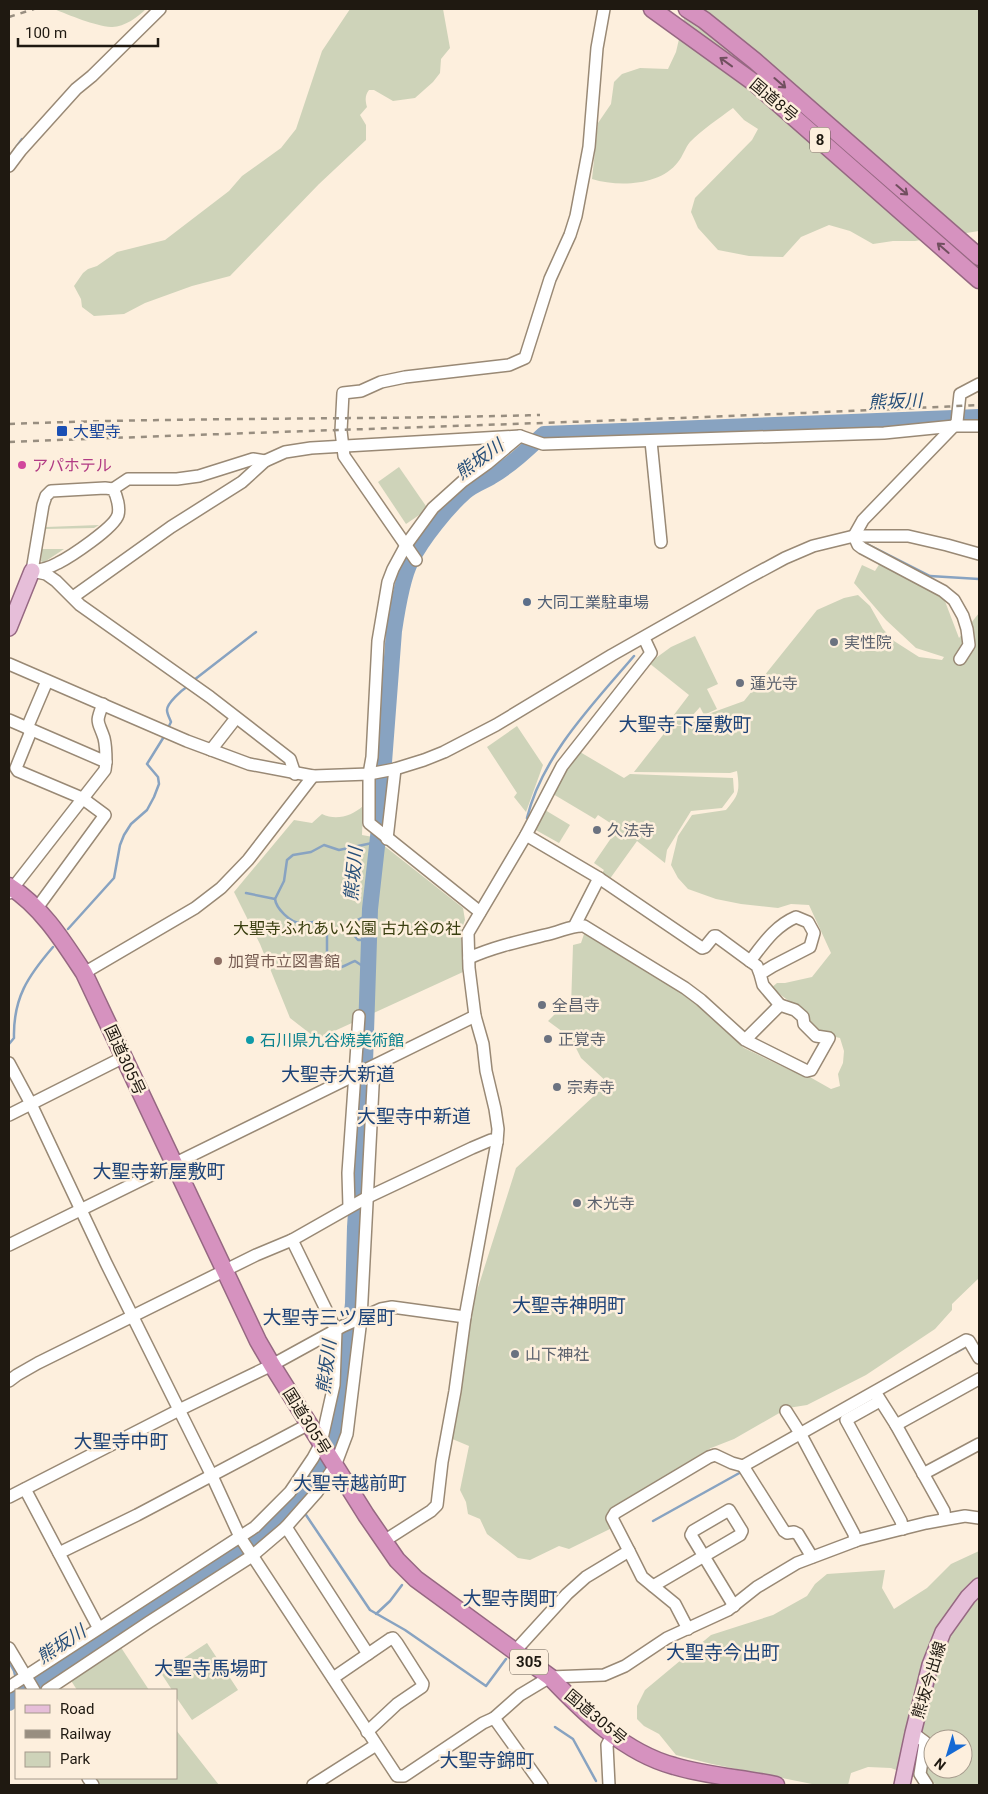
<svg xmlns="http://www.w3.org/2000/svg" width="988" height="1794" font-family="Roboto,'Noto Sans JP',sans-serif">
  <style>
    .green { fill: #ced3b9; fill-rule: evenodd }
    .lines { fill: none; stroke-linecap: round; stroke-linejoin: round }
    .stream { stroke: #88a3c1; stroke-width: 2.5 }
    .river { stroke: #88a3c1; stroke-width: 16 }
    .minor-casing { stroke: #998975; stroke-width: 14 }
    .major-casing { stroke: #966882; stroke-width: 18 }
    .highway-casing { stroke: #966882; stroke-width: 19 }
    .minor { stroke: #fff; stroke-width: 11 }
    .major { stroke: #e6bed9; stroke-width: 15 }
    .highway { stroke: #d692bf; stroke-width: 16 }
    .rail { stroke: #988e80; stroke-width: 2.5; stroke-dasharray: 6 6; stroke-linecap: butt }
    .oneway { stroke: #714f5f }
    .transit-dot { fill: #1a4fb4; stroke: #fdefdd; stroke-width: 2 }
    .hotel-dot { fill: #d1479c; stroke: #fdefdd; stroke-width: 2 }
    .service-dot { fill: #5c6f8a; stroke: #fdefdd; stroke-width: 2 }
    .worship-dot { fill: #6b7280; stroke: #fdefdd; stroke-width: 2 }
    .education-dot { fill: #8d6e63; stroke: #fdefdd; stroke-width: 2 }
    .culture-dot { fill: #0f9aa8; stroke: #fdefdd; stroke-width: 2 }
    .labels { text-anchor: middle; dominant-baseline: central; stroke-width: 5; stroke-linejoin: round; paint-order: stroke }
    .shield { fill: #fdefdd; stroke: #62594e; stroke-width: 1 }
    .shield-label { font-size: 15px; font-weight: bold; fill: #1f1911 }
    .street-label { font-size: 16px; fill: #1f1911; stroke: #fdefdd }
    .transit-label { font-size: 16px; fill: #164399; stroke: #fdefdd; text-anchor: start }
    .hotel-label { font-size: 16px; fill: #b23c85; stroke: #fdefdd; text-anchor: start }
    .service-label { font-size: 16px; fill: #4e5e75; stroke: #fdefdd; text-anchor: start }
    .worship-label { font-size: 16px; fill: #5b616d; stroke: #fdefdd; text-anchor: start }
    .park-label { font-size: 16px; fill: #393e0f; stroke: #fdefdd }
    .education-label { font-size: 16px; fill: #785e54; stroke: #fdefdd; text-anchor: start }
    .culture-label { font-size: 16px; fill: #0d838f; stroke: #fdefdd; text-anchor: start }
    .water-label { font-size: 18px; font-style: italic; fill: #274f79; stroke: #fdefdd }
    .quarter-label { font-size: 19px; fill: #1d4378; stroke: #fdefdd }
  </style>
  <rect width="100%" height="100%" fill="#fdefdd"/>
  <g class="green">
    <path d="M54 9H146C138 17 123 28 111 27 95 26 69 15 54 9Z"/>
    <path d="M350 9H443L450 48 441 59 440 73 433 82 415 98 393 101 374 90H369C365 95 365 100 367 107L360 115 366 125V140L319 184 230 276 192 286 145 303 124 314 94 316 82 307 81 299 74 286 83 273 88 269 97 266 117 252 165 240 229 191 242 176 281 148 296 129 322 51Z"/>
    <path d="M686 9H979V231L915 241H893L873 244 850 231 829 225 801 237 783 257 749 256 718 250 698 228 691 212 695 198 752 140 758 129 744 120 733 108C718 119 703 129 690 142 685 148 683 156 678 162 660 186 618 187 592 179L598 123 611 104 614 82 622 74 640 68 668 69 676 52Z"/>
    <path d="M399 467 428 509 406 524 378 482Z"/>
    <path d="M99 525 94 528 45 529 46 527Z"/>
    <path d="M42 549H64L43 563 41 561Z"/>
    <path d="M880 563 943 596 959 638 979 613V1278L952 1304V1310L935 1329 866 1375 807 1405 788 1408 734 1439 711 1448 612 1510V1528L569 1549 559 1546 530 1560 518 1558 487 1534 480 1519 468 1514 466 1502 460 1490 469 1446 450 1438 469 1316 516 1168 608 1083 581 1058 571 1038 548 1021 555 1014 571 1007 573 945 581 943 584 934 593 935 630 961 691 997 744 1048 792 1071 808 1076 831 1089 840 1086 838 1074 843 1063 844 1051 840 1038 827 1035H818L796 1006 771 988 777 983H785L812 977 831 953 809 905 791 904 778 908 741 904 716 899 688 889 678 878 671 865 678 836 692 815 726 810C739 795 740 791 737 771L730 773 634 772 670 726H686L711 713 744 701 817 610 844 598 858 595 870 606 883 629 894 641 919 657 942 660 944 657 916 648 886 620 854 583 862 565 875 571Z"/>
    <path d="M695 636 718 684 707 689 717 709 704 715 700 707 685 724 679 725 670 720 689 695 649 663 671 647Z"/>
    <path d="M517 726 543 765 526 812 514 797 517 793 487 747Z"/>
    <path d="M580 752 624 778 630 774 733 778 734 792 722 808 691 811 667 850 665 863 637 841 609 880 601 875 604 870 594 863 618 828 598 815 595 819 553 794 567 768Z"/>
    <path d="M363 806 362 835 373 837 463 908 465 920 461 931 463 972 317 1039 290 1018 260 944 234 892 294 820 312 823 322 814C336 821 352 816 363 806Z"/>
    <path d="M545 810 570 825 559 843 534 829Z"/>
    <path d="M979 1551V1785H940L924 1781 891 1768 868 1767 851 1773 848 1785H817L712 1764 676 1755 659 1734 644 1726 637 1719V1706L645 1690 711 1635 773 1615 807 1596 815 1584 827 1574 885 1570 882 1588 894 1609 927 1588 951 1564ZM933 1739H963V1769H933Z"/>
    <path d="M207 1643 238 1690 192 1720 176 1697V1690H172L161 1673Z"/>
    <path d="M120 1646 149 1690H77L70 1679Z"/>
    <path d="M176 1730 219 1785H101L96 1778H176Z"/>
  </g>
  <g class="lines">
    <g class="stream">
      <path d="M9 157 22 139"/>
      <path d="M867 544 930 576 979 579"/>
      <path d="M194 680 256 632"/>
      <path d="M168 728 171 722C170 719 167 714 167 710 167 703 182 690 188 686"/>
      <path d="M527 818C542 756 593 704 634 656"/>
      <path d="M246 893 275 899 284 881 287 860 293 855 311 852 324 845 339 850 377 842"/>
      <path d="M275 899C276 908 290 923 301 923 305 923 310 922 314 922L327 931V964C335 974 346 964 355 961L367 969"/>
      <path d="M68 929 114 878 120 845 124 835 131 824 147 810 154 797 159 784 158 777 147 764 165 735"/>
      <path d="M349 929 358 940H368"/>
      <path d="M327 931 349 929C354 921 360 917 369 916"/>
      <path d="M9 1044 14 1038C13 998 28 976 53 947"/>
      <path d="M955 1353 968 1346"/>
      <path d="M294 1501 300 1508"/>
      <path d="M304 1512 370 1610 405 1630 486 1686 506 1659"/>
      <path d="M653 1521 743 1471"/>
      <path d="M376 1614 390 1601 402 1585"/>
      <path d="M9 1662 14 1671 16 1679"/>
      <path d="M555 1727 573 1739 596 1781"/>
    </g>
    <g class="river">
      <path d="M26 1690 259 1538 310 1483 330 1449 338 1426 343 1400 353 1303 355 1227 364 1094 370 909 379 828 394 631C397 611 402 578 411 561 422 539 447 508 465 492 473 485 482 482 491 477 511 465 528 449 544 434L979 417"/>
      <path d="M9 1703 16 1697"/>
    </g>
    <g class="minor-casing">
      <g id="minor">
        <path d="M9 166 21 150 76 89 92 76 160 9"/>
        <path d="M651 441 661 542"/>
        <path d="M105 488 113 489C117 496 120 508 118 515 114 528 70 557 58 563 49 568 41 570 32 571L43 505 46 496 51 491Z"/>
        <path d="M113 489 128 479H177L199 476 253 459 265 461"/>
        <path d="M416 560 344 456 341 431 343 393 361 391 381 382 405 377 509 365 525 358 550 279 570 235 576 216 589 147 597 48 604 9"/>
        <path d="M32 571 46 574 56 581 80 605 210 697 290 759 295 774"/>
        <path d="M73 597 171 527 242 482 265 461 285 452 311 448 520 436 543 444 884 433 954 426H979"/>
        <path d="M960 659 969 645 967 629 963 616 954 600 943 591 862 548 858 545 854 536 863 520 954 426 957 422 960 394 979 384"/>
        <path d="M9 664 187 741 249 764 313 776 369 774 395 769 424 760 444 752 496 725 612 655 746 579 785 558 813 546 854 536H908L947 545 979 554"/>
        <path d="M9 720 106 762C106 754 106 746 104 738 98 720 95 724 103 704"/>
        <path d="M27 728 47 681"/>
        <path d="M31 731 16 768 18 771 82 798 105 815 37 908"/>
        <path d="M211 750 236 718"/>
        <path d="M526 835 599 878 702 948 705 947 714 936H716L750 961"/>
        <path d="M387 839 395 769"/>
        <path d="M9 893 105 770 106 762"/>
        <path d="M480 912 369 823V774L372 757 378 641 388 582 393 569 406 545 433 508 463 481 488 463 520 436"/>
        <path d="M575 925 599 878"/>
        <path d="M469 958C496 946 525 940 553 933 564 930 573 925 584 926L685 988 701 1000 745 1040 807 1071 811 1070 829 1038 816 1036 804 1024 803 1017 795 1010 780 1005 745 1040"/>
        <path d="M84 973 195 908 221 888 248 860 313 776"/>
        <path d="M760 974 757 966 750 961C764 943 775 926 796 917L808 922 814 933 810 947 773 966 760 974 763 985 780 1005"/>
        <path d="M9 1063 31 1104 106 1263 212 1476 240 1537 397 1776H404L483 1723 494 1718 520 1695 550 1677 604 1675 625 1666 667 1638 728 1610 757 1587 797 1563 858 1540 926 1523 965 1516 979 1518"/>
        <path d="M9 1115 124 1057"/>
        <path d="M349 1207 348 1173 359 1016"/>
        <path d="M9 1245 475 1016"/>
        <path d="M9 1381 17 1375 38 1363 256 1255 292 1240 366 1198 472 1148 491 1140 497 1142"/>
        <path d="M877 1395 896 1425 944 1511 945 1518"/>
        <path d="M880 1401 846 1420 901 1521 903 1529"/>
        <path d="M786 1411 800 1433 854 1534 855 1541"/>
        <path d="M896 1425 979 1379"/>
        <path d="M743 1466 784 1531 787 1533 794 1532 798 1534 812 1557"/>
        <path d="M923 1474 979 1444"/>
        <path d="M25 1489 98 1627"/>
        <path d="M9 1497 179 1410 272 1365 343 1326 381 1309 392 1307 465 1317"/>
        <path d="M286 1527 317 1492 335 1466 347 1434 361 1319 374 1067"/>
        <path d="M384 1541 431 1511 437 1505 442 1462 455 1391 465 1317 497 1142 498 1129 495 1109 486 1071 483 1044 475 1016 469 968 468 933 526 835 562 766 651 653 644 638"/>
        <path d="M629 1551 642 1577 675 1604 688 1629"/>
        <path d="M59 1553 137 1515 309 1424"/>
        <path d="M653 1586 740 1535 742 1531 729 1510 693 1531 691 1535 734 1606"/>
        <path d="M9 1648 34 1690"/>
        <path d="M515 1651 567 1594 586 1577 629 1551 612 1518 615 1513 709 1457 715 1455 732 1463 743 1466 966 1340 969 1341 979 1358"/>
        <path d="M333 1678 390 1639 393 1638 397 1643 423 1684 422 1687 397 1704 367 1732"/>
        <path d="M9 1687 255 1527 290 1492 313 1458 321 1443 334 1385 336 1330 292 1240"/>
        <path d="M47 1690 149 1622 252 1556 286 1527 368 1654"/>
        <path d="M494 1718 542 1785"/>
        <path d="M913 1733 925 1742 920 1774 927 1785"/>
        <path d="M88 1778 93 1785"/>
        <path d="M313 1785 376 1745"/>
        <path d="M609 1785 607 1745 613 1734"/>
      </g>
    </g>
    <g class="major-casing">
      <g id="major">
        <path d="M9 628 32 571"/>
        <path d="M902 1785 913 1733 930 1665 943 1632 968 1597 979 1586"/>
      </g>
    </g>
    <g class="highway-casing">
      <g id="highway">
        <path d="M652 9 756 84 979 280"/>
        <path d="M687 9 704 20 755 61 979 257"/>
        <path d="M9 886C42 907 63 941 84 973L258 1341 272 1365 366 1515 397 1560 416 1579 550 1677C584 1713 625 1753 674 1766 707 1776 742 1778 776 1785"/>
      </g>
    </g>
    <use href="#minor" class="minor"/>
    <use href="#major" class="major"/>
    <use href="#highway" class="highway"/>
    <g class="rail">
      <path d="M9 17 34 9"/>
      <path d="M9 424C186 417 363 420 540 415"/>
      <path d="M9 442C332 429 656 421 979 405"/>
    </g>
  </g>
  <defs><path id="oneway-shaft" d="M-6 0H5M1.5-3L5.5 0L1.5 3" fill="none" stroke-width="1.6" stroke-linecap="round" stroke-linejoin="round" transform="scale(1.25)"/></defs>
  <g class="oneway">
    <use href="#oneway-shaft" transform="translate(726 62) rotate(-144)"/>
    <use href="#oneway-shaft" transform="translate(780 83) rotate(41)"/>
    <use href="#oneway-shaft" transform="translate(902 190) rotate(41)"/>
    <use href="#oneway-shaft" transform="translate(943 248) rotate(-139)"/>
  </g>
  <rect class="transit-dot" x="56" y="425" width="12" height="12" rx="2.5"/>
  <circle class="hotel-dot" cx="22" cy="465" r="5"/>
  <circle class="service-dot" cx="527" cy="602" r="5"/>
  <g class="worship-dot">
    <circle cx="834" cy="642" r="5"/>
    <circle cx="740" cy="683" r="5"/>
    <circle cx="597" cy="830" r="5"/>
    <circle cx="542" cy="1005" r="5"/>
    <circle cx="548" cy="1039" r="5"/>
    <circle cx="557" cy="1087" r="5"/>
    <circle cx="577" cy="1203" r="5"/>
    <circle cx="515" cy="1354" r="5"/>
  </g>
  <circle class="education-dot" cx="218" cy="961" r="5"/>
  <circle class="culture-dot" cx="250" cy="1040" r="5"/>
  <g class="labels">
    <g class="shield">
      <rect x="810" y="127.5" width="20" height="25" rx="4"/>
      <rect x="510" y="1649.5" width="38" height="25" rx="4"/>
    </g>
    <g class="shield-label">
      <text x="820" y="140">8</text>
      <text x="529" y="1662">305</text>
    </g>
    <g class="street-label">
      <text transform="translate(774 100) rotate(40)">国道8号</text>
      <text transform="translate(125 1060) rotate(65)">国道305号</text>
      <text transform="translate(307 1421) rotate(58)">国道305号</text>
      <text transform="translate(929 1680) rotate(-73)">熊坂今出線</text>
      <text transform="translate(596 1717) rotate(40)">国道305号</text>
    </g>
    <g class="transit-label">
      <text x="73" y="431">大聖寺</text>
    </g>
    <g class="hotel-label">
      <text x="32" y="465">アパホテル</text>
    </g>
    <g class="service-label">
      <text x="537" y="602">大同工業駐車場</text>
    </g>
    <g class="worship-label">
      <text x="844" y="642">実性院</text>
      <text x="750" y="683">蓮光寺</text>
      <text x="607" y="830">久法寺</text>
      <text x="552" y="1005">全昌寺</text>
      <text x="558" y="1039">正覚寺</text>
      <text x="567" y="1087">宗寿寺</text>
      <text x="587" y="1203">木光寺</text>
      <text x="525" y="1354">山下神社</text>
    </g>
    <g class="park-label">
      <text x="347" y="928">大聖寺ふれあい公園 古九谷の社</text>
    </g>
    <g class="education-label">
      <text x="228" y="961">加賀市立図書館</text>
    </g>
    <g class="culture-label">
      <text x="260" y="1040">石川県九谷焼美術館</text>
    </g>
    <g class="water-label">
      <text transform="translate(895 401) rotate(-2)">熊坂川</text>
      <text transform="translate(479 459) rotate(-36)">熊坂川</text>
      <text transform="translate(353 874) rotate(-85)">熊坂川</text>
      <text transform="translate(326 1367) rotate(-83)">熊坂川</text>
      <text transform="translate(61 1644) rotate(-33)">熊坂川</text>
    </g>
    <g class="quarter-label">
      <text x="685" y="724">大聖寺下屋敷町</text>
      <text x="338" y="1074">大聖寺大新道</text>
      <text x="414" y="1116">大聖寺中新道</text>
      <text x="159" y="1171">大聖寺新屋敷町</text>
      <text x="569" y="1305">大聖寺神明町</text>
      <text x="329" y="1317">大聖寺三ツ屋町</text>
      <text x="121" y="1441">大聖寺中町</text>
      <text x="350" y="1483">大聖寺越前町</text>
      <text x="510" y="1598">大聖寺関町</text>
      <text x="723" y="1652">大聖寺今出町</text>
      <text x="211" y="1668">大聖寺馬場町</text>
      <text x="487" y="1760">大聖寺錦町</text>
    </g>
  </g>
  <rect width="988" height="1794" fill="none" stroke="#1f1911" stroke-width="20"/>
  <rect x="15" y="1689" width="162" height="90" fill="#fdefdd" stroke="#a4998b"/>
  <rect x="25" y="1705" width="25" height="8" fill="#e6bed9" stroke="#a4998b"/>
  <text x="60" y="1714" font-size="15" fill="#1f1911">Road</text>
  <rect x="25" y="1730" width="25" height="8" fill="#988e80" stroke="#a4998b"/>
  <text x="60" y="1739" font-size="15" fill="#1f1911">Railway</text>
  <rect x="25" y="1752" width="25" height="15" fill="#ced3b9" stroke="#a4998b"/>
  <text x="60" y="1764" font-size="15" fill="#1f1911">Park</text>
  <g transform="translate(948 1754) rotate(218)"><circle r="24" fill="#fdefdd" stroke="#a4998b"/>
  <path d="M0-4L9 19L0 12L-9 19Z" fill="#166ad4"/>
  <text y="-8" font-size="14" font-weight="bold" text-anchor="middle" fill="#1f1911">N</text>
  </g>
  <path d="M18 38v8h140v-8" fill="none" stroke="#1f1911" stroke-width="2.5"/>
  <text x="25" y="38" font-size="15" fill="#1f1911" stroke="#fdefdd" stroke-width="4" paint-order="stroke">100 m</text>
</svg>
